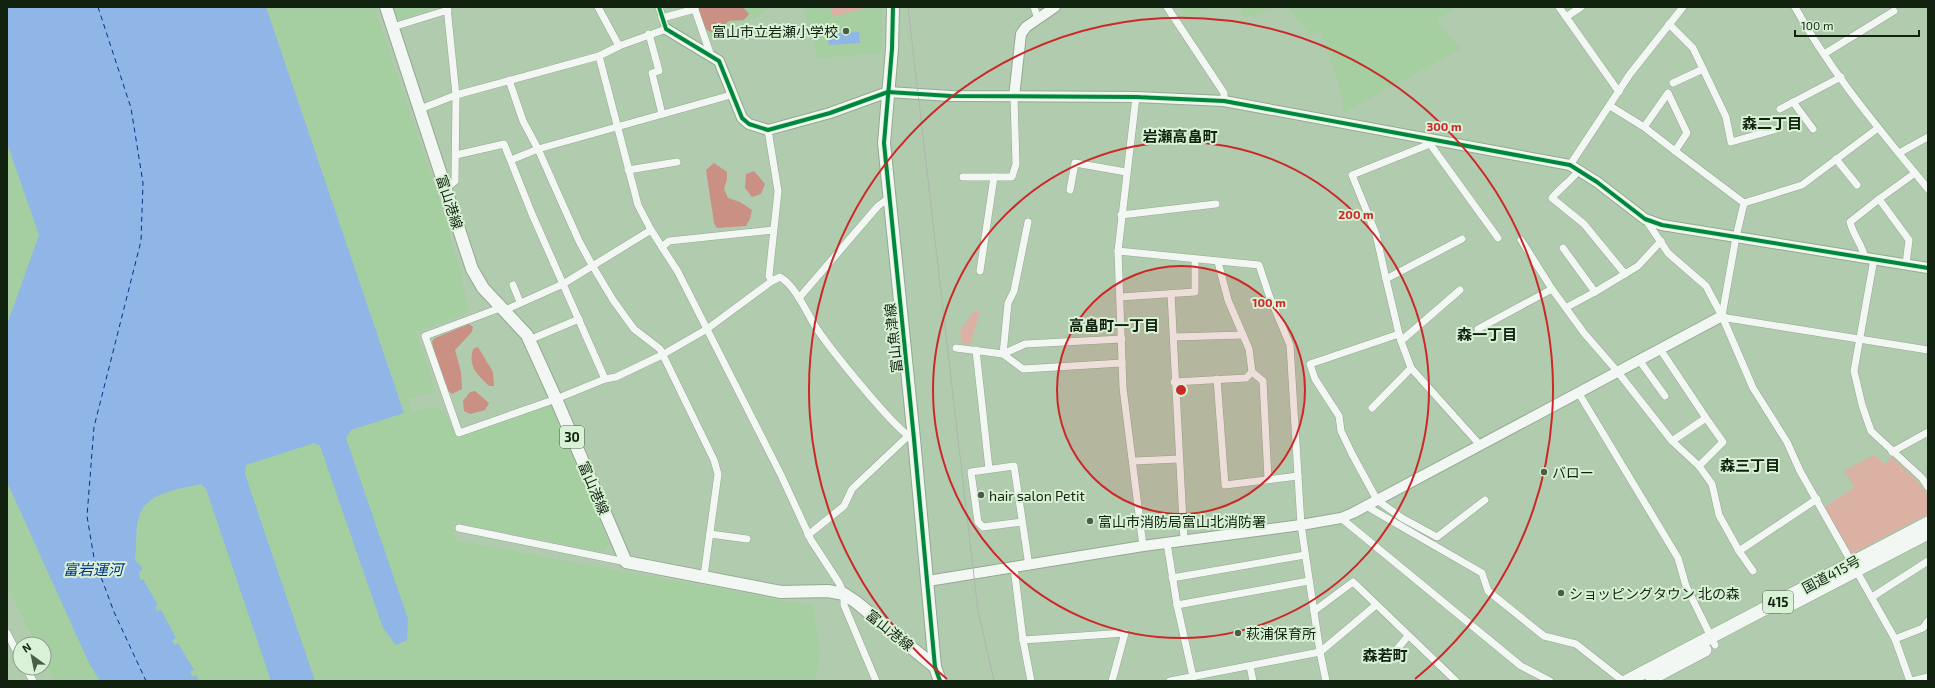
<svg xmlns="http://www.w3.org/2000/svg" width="1935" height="688" font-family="'Exo 2','Noto Sans JP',sans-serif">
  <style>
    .built { fill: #a5cea1 }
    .green { fill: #dab1a2 }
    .forest { fill: #ca9084 }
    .water { fill: #8fb6e7 }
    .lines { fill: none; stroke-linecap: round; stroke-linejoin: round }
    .ferry { stroke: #033087; stroke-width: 1; stroke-dasharray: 5 4; stroke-linecap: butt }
    .street-casing { stroke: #94a992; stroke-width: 8 }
    .secondary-casing { stroke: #94a992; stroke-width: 12 }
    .primary-casing { stroke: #94a992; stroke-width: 14 }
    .highway-casing { stroke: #94a992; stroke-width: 14 }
    .street { stroke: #f3f7f3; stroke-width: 7 }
    .secondary { stroke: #f3f7f3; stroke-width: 10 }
    .primary { stroke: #f3f7f3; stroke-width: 12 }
    .highway { stroke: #f3f7f3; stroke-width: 13 }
    .tram { stroke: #afb6af; stroke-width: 1 }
    .cycleway-casing { stroke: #d9f1d6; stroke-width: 6 }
    .cycleway { stroke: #00873e; stroke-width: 4 }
    .ring { fill: none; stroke: #cc2827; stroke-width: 2 }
    .poi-dot { fill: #495e47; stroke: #d9f1d6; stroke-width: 1.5 }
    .labels { text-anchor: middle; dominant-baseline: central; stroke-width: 4; stroke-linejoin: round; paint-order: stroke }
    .shield { fill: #d9f1d6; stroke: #4d614b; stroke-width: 1 }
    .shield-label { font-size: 13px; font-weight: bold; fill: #11230f }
    .poi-label { font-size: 14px; fill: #11230f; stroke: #d9f1d6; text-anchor: start }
    .street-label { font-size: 14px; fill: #11230f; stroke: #d9f1d6 }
    .neighbourhood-label { font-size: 15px; font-weight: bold; fill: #11230f; stroke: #d9f1d6 }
    .water-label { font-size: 15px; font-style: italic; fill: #033087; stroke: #d9f1d6 }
    .centre { fill: #cc2827; stroke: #d9f1d6; stroke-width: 2 }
    .ring-label { font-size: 12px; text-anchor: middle; font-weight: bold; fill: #cc2827; stroke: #d9f1d6; stroke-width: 4; stroke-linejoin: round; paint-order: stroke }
  </style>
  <rect width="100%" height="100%" fill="#b1cbae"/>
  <g class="built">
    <path d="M266 7H374L446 220 464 288 468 313 416 332 435 391 409 399 412 411 433 407 443 409 457 438 553 403 609 544 604 552 462 524 453 520 456 541 813 606 820 653 815 681H199L196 675 193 677 190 672 193 670 178 643 175 645 172 640 175 638 155 607 158 605 143 580H140L135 560 139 516 152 498 163 493 244 475 246 465 404 413Z"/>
    <path d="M393 7H437L399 20Z"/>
    <path d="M698 7H771L754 19 721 26 722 35 709 37Z"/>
    <path d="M803 7H883L881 53 818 58Z"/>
    <path d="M1180 7H1215L1186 16Z"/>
    <path d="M1240 7H1274L1245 18Z"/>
    <path d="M1288 7H1456L1436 21 1461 49 1344 112 1339 84 1321 31 1310 35Z"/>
    <path d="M7 143 39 235 7 325Z"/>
    <path d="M7 482 35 543 100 681H54L44 661V644H36L7 585Z"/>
  </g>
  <g class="green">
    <path d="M830 7H869L833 17Z"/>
    <path d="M975 310 980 312 970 345 961 343 962 335 959 332Z"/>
    <path d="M1874 455 1885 464 1892 457 1918 482 1928 495V514L1852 554 1849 551 1825 507 1855 487 1844 471Z"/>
  </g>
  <g class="forest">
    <path d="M697 7H743L749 14 744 20 729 21 715 33C702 31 701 19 697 7Z"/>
    <path d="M714 163 727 172V179L724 189 728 198 740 202 752 210 750 219 746 226 717 228 714 223 706 170Z"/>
    <path d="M754 171 765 184 761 194 752 197 745 188 746 174Z"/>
    <path d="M469 324 473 327 472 332 455 350 461 372 462 389 452 394C438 383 435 358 432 341L435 338Z"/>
    <path d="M478 347 493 372 494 386H489C477 373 468 368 473 349Z"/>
    <path d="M475 391 489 403 485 410 470 414 464 411 463 401 470 392Z"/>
  </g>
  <g class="water">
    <path d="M7 7H266L404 413 351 430 346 438 408 619 407 640 396 645 383 628 320 446 314 443 246 465 245 474 315 681H271L206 489 201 484C180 489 146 492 139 517 135 530 137 546 135 560L143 569 139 572 140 580 143 579 158 605 155 608 157 611 161 610 176 638 172 640 175 645 178 643 194 670 190 672 193 677 196 675 199 681H100L89 663 7 482V325L39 235 7 143Z"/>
    <path d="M859 32 860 43 829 45 828 34Z"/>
  </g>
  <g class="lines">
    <path class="ferry" d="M98 7 131 108 143 183 141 241 94 427 87 516 94 558 114 612 146 681"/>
    <g class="street-casing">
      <g id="street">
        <path d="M598 7 619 46"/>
        <path d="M694 7 711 56"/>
        <path d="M1034 7 1038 19"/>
        <path d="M1167 7 1224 93V101"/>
        <path d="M1559 7 1619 92"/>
        <path d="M1795 7C1831 73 1881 131 1928 189"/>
        <path d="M1566 17 1581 7"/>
        <path d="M662 18 695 9"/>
        <path d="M1669 24 1693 48 1703 69 1673 83"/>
        <path d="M393 27 448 10"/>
        <path d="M649 34 659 71 652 73 662 114"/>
        <path d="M1824 54 1894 11"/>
        <path d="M599 56 638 205 651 230 678 272 781 475 811 540 839 583 844 594V605L876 681"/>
        <path d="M1703 69 1726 117 1731 142 1780 128"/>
        <path d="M509 80 523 121 538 149 579 241 592 265 613 300 634 329 660 349 714 460 718 474 704 576"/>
        <path d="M1136 97 1118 251 1123 388 1143 546"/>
        <path d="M1793 102 1813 129"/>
        <path d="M1610 106 1644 127 1668 93 1687 133 1675 151 1644 127"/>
        <path d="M420 109 456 95 599 56 619 46 666 29 659 7"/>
        <path d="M1780 109 1841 77"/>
        <path d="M768 130 778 191 769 276 772 281"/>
        <path d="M1430 144 1498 238"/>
        <path d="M1675 151 1744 203"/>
        <path d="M1899 153 1928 137"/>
        <path d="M456 155 504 144 532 214 605 379"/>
        <path d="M1836 159 1857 185"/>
        <path d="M511 160 538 149 731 95"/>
        <path d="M1570 165 1630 74 1683 7"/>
        <path d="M628 170 677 162"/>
        <path d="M1579 170C1571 181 1560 188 1552 198L1584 224 1625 274"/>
        <path d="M963 177H994"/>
        <path d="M446 189 455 181 456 95 447 7"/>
        <path d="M1070 190 1075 163 1126 172"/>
        <path d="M1879 199 1915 173"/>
        <path d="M1121 215 1216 204"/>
        <path d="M1646 220 1668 253 1706 286 1722 316 1753 388 1787 442 1800 471 1895 639 1910 681"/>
        <path d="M1028 222 1014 291 1008 303 1003 354 1023 369 1122 363"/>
        <path d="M662 247 669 241 773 230"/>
        <path d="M1563 248 1595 292 1638 266 1661 241"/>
        <path d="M1118 251 1259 265 1269 295 1290 345 1301 525 1320 652 1326 681"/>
        <path d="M1865 258C1862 244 1853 235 1850 222L1879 199 1909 240 1906 264"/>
        <path d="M1874 259 1854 371 1862 405 1871 431 1922 478 1928 487"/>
        <path d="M980 271 994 177H1012L1016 164 1014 97"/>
        <path d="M1386 279 1376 234 1352 175 1430 144 1431 139"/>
        <path d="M513 285 520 302"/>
        <path d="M1552 289 1584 333 1617 371 1672 441 1706 418 1660 349"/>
        <path d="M1171 294 1184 541"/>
        <path d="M1120 297 1195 292V260"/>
        <path d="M799 298 878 206 889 198"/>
        <path d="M1567 307 1595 292"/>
        <path d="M500 308 425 336 459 433 556 399 605 379 616 377 662 355 707 329 772 281 780 277C796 286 807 314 817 329 830 348 897 433 914 439"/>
        <path d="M503 311 563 284 651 230"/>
        <path d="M1722 316 1736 237 1744 203 1802 185 1878 128"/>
        <path d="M1722 316 1727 318 1928 350"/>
        <path d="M1478 329 1552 289 1521 240"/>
        <path d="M1399 334 1386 279 1462 239"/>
        <path d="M1174 337 1243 335"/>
        <path d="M529 340 579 319"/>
        <path d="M1401 341 1399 334 1310 364 1315 379 1339 416 1341 431 1352 454 1377 500 1402 518 1437 537 1485 500"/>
        <path d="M956 348 1003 354 1025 344 1122 339"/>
        <path d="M976 350 989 469"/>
        <path d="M1639 360 1665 396"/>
        <path d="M1411 368 1401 341 1460 290"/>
        <path d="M1252 372 1263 381 1268 479"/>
        <path d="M1217 379 1225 485 1298 476"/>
        <path d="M1174 382 1246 378 1252 372 1249 349 1228 300 1218 262"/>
        <path d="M1578 392 1678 558 1686 586 1715 645"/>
        <path d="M1372 408 1411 368 1480 445"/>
        <path d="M1672 441 1699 466 1723 442 1706 418"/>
        <path d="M1892 452 1928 432"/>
        <path d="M1134 461 1179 459"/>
        <path d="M1699 466 1712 484 1719 515 1739 551 1753 571"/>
        <path d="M1366 506 1482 573 1488 591 1544 636 1576 644 1623 681"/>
        <path d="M1341 518 1521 666 1550 681"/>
        <path d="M1022 522 983 527 978 522 971 472 1014 466 1029 566"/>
        <path d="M459 528 626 562"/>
        <path d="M710 534 747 539"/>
        <path d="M808 535 844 506 852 489 907 437"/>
        <path d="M1167 543 1177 605 1193 677"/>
        <path d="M1739 551 1817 499"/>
        <path d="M1014 568 1023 640 1031 681"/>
        <path d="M1172 578 1305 555"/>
        <path d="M1872 597 1928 561"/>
        <path d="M1177 605 1309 581"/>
        <path d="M1314 611 1353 582 1456 681"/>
        <path d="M7 633 20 658"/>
        <path d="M1895 639 1923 628 1928 621"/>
        <path d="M1023 640 1125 633 1112 681"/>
        <path d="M1387 661 1408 636"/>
        <path d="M1250 666 1253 681"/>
        <path d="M26 668 33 681"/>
        <path d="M1170 681 1320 652 1376 605"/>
        <path d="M1912 681 1928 677"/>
      </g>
    </g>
    <g class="secondary-casing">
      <g id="secondary">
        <path d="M666 29 719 61 742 118 749 124 768 130 830 113 888 92 951 96 1136 97 1224 101 1570 165 1597 182 1645 219 1662 225 1928 268"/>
        <path d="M1014 97 1021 34 1026 27 1055 7"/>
        <path d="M928 581 1143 546 1301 525 1341 518 1353 513 1722 316"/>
      </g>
    </g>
    <g class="primary-casing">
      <g id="primary">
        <path d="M386 7 472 269 483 288 527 335 556 399 626 562 781 592 828 591 844 594 856 602 935 667 940 681"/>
        <path d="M893 7 892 49 884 143 914 439 935 667"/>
      </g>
    </g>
    <g class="highway-casing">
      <g id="highway">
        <path d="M1784 608 1928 533"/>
        <path d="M1652 678 1705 650"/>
        <path d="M1627 681 1928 523"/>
      </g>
    </g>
    <use href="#street" class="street"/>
    <use href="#secondary" class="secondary"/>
    <use href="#primary" class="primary"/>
    <use href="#highway" class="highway"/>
    <path class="tram" d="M908 7 978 611 994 681"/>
    <g class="cycleway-casing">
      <g id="cycleway">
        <path d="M659 7 666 29 719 61 742 118 749 124 768 130 830 113 888 92 951 96 1136 97 1224 101 1570 165 1597 182 1645 219 1662 225 1928 268"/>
        <path d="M893 7 892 49 884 143 914 439 935 667 940 681"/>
      </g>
    </g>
    <use href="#cycleway" class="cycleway"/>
  </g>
  <circle cx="1181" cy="390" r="124" fill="#cc2827" fill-opacity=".12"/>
  <g class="ring">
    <circle cx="1181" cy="390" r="124"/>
    <circle cx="1181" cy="390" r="248"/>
    <path d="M947 679A372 372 0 1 1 1415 679"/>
  </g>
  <g class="poi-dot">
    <circle cx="846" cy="31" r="4"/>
    <circle cx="1544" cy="472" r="4"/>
    <circle cx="981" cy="495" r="4"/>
    <circle cx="1090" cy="521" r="4"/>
    <circle cx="1561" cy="593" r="4"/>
    <circle cx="1238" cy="633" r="4"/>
  </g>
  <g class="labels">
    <g class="shield">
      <rect x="560" y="426" width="24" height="22" rx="3"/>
      <rect x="1763" y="591" width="30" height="22" rx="3"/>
    </g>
    <g class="shield-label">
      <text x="572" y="437">30</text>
      <text x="1778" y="602">415</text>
    </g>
    <g class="poi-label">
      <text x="838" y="31" text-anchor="end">富山市立岩瀬小学校</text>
      <text x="1552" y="472">バロー</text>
      <text x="989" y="495">hair salon Petit</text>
      <text x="1098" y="521">富山市消防局富山北消防署</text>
      <text x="1569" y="593">ショッピングタウン 北の森</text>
      <text x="1246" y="633">萩浦保育所</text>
    </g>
    <g class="street-label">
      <text transform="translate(450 202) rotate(72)">富山港線</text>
      <text transform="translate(893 338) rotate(-96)">富山魚津線</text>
      <text transform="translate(594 488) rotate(67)">富山港線</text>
      <text transform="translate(1831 574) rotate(-28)">国道415号</text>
      <text transform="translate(890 630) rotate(39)">富山港線</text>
    </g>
    <g class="neighbourhood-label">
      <text x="1772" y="123">森二丁目</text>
      <text x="1180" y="136">岩瀬高畠町</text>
      <text x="1114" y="325">高畠町一丁目</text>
      <text x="1487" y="334">森一丁目</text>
      <text x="1750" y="465">森三丁目</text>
      <text x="1385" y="655">森若町</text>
    </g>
    <g class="water-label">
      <text x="93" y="569">富岩運河</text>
    </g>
  </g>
  <circle cx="1181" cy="390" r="6" class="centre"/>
  <g class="ring-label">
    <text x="1444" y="131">300 m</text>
    <text x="1356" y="219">200 m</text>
    <text x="1269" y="307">100 m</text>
  </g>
  <rect width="1935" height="688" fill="none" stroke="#11230f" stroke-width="16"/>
  <g transform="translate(32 656) rotate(327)"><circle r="19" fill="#d9f1d6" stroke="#899f86"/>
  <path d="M0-3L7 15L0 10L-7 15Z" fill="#495e47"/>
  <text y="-6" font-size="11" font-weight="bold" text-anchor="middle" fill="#11230f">N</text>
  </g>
  <path d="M1795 30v6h124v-6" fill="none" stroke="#11230f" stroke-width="2"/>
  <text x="1801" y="30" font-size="12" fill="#11230f" stroke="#d9f1d6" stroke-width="3" paint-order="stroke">100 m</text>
</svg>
